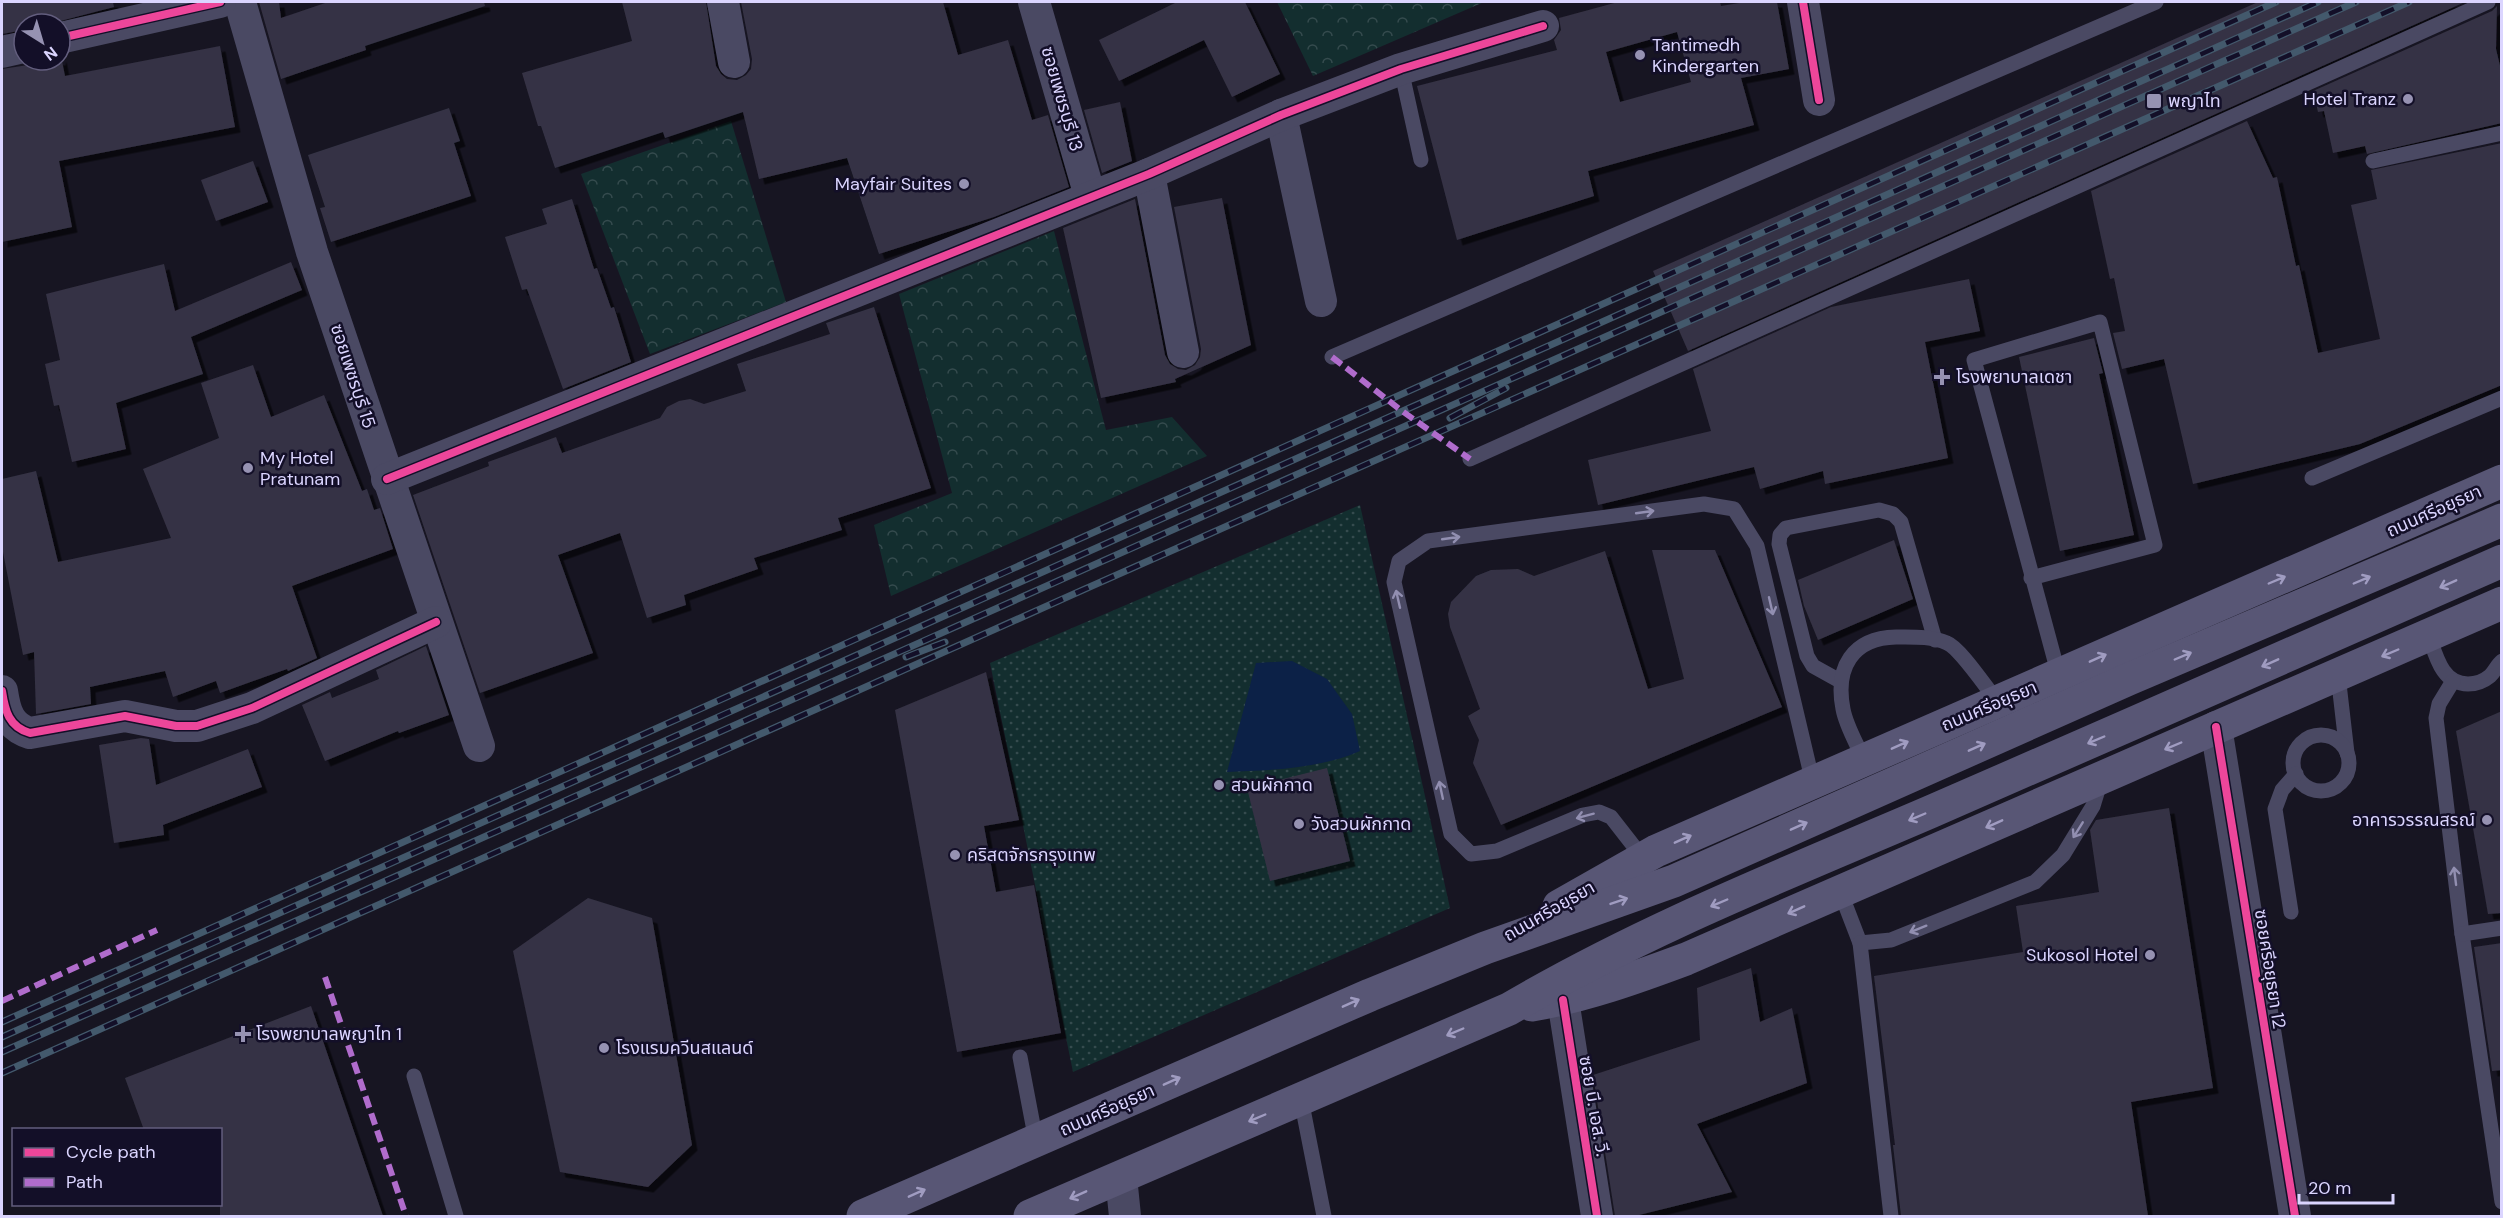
<svg xmlns="http://www.w3.org/2000/svg" width="2503" height="1218" font-family="'DM Sans','Noto Sans Thai',sans-serif">
  <style>
    .forest { fill: url(#forest-crowns) }
    .garden { fill: url(#garden-dots) }
    .water { fill: #0c2147 }
    .building { fill: #353244; fill-rule: evenodd; filter: url(#shadow) }
    .lines { fill: none; stroke-linecap: round; stroke-linejoin: round }
    .service { stroke: #4a4963; stroke-width: 15 }
    .minor { stroke: #4a4963; stroke-width: 32 }
    .secondary { stroke: #585675; stroke-width: 33 }
    .rail-casing { stroke: #43596c; stroke-width: 7 }
    .rail { stroke: #130f28; stroke-width: 4.5; stroke-dasharray: 14; stroke-linecap: butt }
    .quiet { stroke: #b06ccc; stroke-width: 6; stroke-dasharray: 12 6; stroke-linecap: butt }
    .cycleway-casing { stroke: #130f28; stroke-width: 11 }
    .cycleway { stroke: #ed469a; stroke-width: 8 }
    .oneway { stroke: #928fb1 }
    .oneway2 { stroke: #a09cc1 }
    .poi-dot { fill: #9692b2; stroke: #130f28; stroke-width: 2 }
    .labels { text-anchor: middle; dominant-baseline: central; stroke-width: 5; stroke-linejoin: round; paint-order: stroke }
    .poi-label { font-size: 18px; fill: #dbd5ff; stroke: #130f28; text-anchor: start }
    .street-label { font-size: 18px; fill: #dbd5ff; stroke: #130f28 }
  </style>
  <defs>
    <pattern id="forest-crowns" width="20" height="18" patternUnits="userSpaceOnUse" patternTransform="scale(1.5)"><rect width="20" height="18" fill="#132e2f"/><path d="M2 6a3 3 0 1 1 6 0M12 15a3 3 0 1 1 6 0" fill="none" stroke="#354b4e"/></pattern>
    <pattern id="garden-dots" width="8" height="8" patternUnits="userSpaceOnUse" patternTransform="scale(1.5)"><rect width="8" height="8" fill="#132e2f"/><path d="M2 2h.1M6 6h.1" fill="none" stroke="#354b4e" stroke-width="1.8" stroke-linecap="round"/></pattern>
    <filter id="shadow"><feDropShadow dx="5.5" dy="5.5" stdDeviation="0" flood-color="#0009"/></filter>
  </defs>
  <rect width="100%" height="100%" fill="#171522"/>
  <g class="forest">
    <path d="M1277 2H1484L1313 76Z"/>
    <path d="M731 121 786 302 650 354 581 174Z"/>
    <path d="M1054 231 1106 430 1172 417 1207 456 891 596 874 525 952 493 899 294Z"/>
  </g>
  <path class="garden" d="M1360 505 1450 908 1073 1072 990 663Z"/>
  <path class="water" d="M1292 661 1327 679 1352 714 1360 751C1319 769 1271 770 1227 772L1256 663Z"/>
  <g class="building">
    <path d="M2 2H113L114 7 49 24H24V30L2 34Z"/>
    <path d="M259 2H279L281 18 328 2H484L485 6 365 46 366 50 281 79Z"/>
    <path d="M622 2H706L716 66 721 74 727 79 737 80 746 75 751 69 752 59 741 2H943L958 55 1008 40 1032 120 1048 115 1069 187 994 217 879 254 847 158 759 179 743 112 665 138 663 132 555 168 541 126H538L522 73 632 41Z"/>
    <path d="M1177 2H1245L1280 74 1232 97 1204 40 1119 81 1099 40Z"/>
    <path d="M1618 2H1720L1721 6 1745 2H1777L1789 69 1741 78 1754 125 1588 171 1594 196 1457 240 1417 86 1557 50 1554 40 1561 30 1559 18ZM1677 32 1691 82 1620 102 1606 52Z"/>
    <path d="M2258 2H2465L1688 351 1653 271Z"/>
    <path d="M2497 6 2496 49 2502 74V123L2367 154 2365 146 2333 153 2324 111 2318 112 2313 91 2492 11Z"/>
    <path d="M220 46 235 127 59 161 72 227 2 242V69L28 65 36 60H60L61 56 65 76Z"/>
    <path d="M1120 102 1132 161 1102 173 1084 110Z"/>
    <path d="M449 108 460 141 454 143 471 196 331 242 320 208 325 207 308 155Z"/>
    <path d="M2247 121 2273 178 2277 177 2296 266 2299 265 2318 353 2380 339 2351 205 2377 199 2371 170 2502 143V385L2360 444 2193 484 2164 359 2122 369 2113 333 2125 331 2114 278 2110 279 2091 191Z"/>
    <path d="M253 161 268 202 216 221 201 180Z"/>
    <path d="M1222 198 1251 345 1175 379 1176 382 1101 398 1063 228 1135 199 1165 355 1170 364 1178 369 1186 370 1195 365 1200 357 1201 349 1174 207Z"/>
    <path d="M572 199 594 269 597 268 611 308 614 307 631 362 563 389 527 289 522 290 505 237 547 224 542 209Z"/>
    <path d="M291 262 302 290 191 337 203 374 116 403 126 449 72 462 59 405 54 406 45 364 60 360 46 294 164 264 175 311Z"/>
    <path d="M1969 279 1980 331 1925 342 1948 458 1825 484 1823 471 1760 489 1754 467 1598 505 1588 460 1711 431 1693 369 1831 307Z"/>
    <path d="M874 307 931 488 838 518 842 530 754 558 758 569 684 595 686 605 647 618 620 533 558 555 593 653 480 693 413 495 489 466 488 462 556 437 562 453 660 418 667 407 679 401 690 399 704 404 746 391 737 364 830 334 826 323Z"/>
    <path d="M2094 338 2103 373 2099 374 2134 535 2060 551 2019 357Z"/>
    <path d="M253 365 271 417 324 395 362 491 367 489 374 510 380 508 393 549 292 586 317 658 288 671 287 669 220 693 216 681 173 697 165 671 90 687 91 704 36 714 34 652 23 655 2 547V479L36 471 58 562 171 538 143 469 219 438 201 383Z"/>
    <path d="M1894 540 1913 599 1818 640 1804 606 1798 580Z"/>
    <path d="M1652 550H1715L1782 707 1501 825 1473 763 1479 740 1468 716 1480 709 1450 627 1448 614 1451 602 1476 576 1491 570 1518 569 1534 576 1605 551 1648 689 1684 679Z"/>
    <path d="M426 646 449 715 399 733 398 731 325 761 302 705 330 692 332 698 379 679 376 670Z"/>
    <path d="M986 672 1019 820 984 826 996 892 1034 885 1061 1033 957 1052 895 710Z"/>
    <path d="M2502 711V913L2488 914 2456 731Z"/>
    <path d="M141 738 149 739 156 785 248 749 262 787 163 825 164 835 114 843 99 745Z"/>
    <path d="M1327 768 1350 861 1270 881 1247 788Z"/>
    <path d="M2169 808 2213 1088 2131 1102 2148 1216H1901L1893 1145H1895L1874 976 2023 952 2016 906 2099 892 2090 830 2096 820Z"/>
    <path d="M588 898 652 918 692 1145 648 1187 560 1172 513 951Z"/>
    <path d="M2502 943V1070L2492 1071 2474 947Z"/>
    <path d="M1751 968 1760 1022 1792 1008 1807 1083 1697 1124 1732 1192 1635 1216H1615L1593 1075 1700 1040 1697 988Z"/>
    <path d="M311 1006 383 1216H220V1130H144L125 1078Z"/>
  </g>
  <g class="lines">
    <g class="service">
      <path d="M1401 69 1421 160"/>
      <path d="M2373 161 2502 133"/>
      <path d="M1332 357 2156 2"/>
      <path d="M1470 459 2488 2"/>
      <path d="M2312 478 2502 398"/>
      <path d="M2031 578 2155 545 2100 322 1974 360 2059 676"/>
      <path d="M2429 636C2436 656 2442 684 2468 684 2476 684 2484 681 2490 676 2495 671 2497 665 2502 661"/>
      <path d="M2338 675 2347 753"/>
      <path d="M1840 681 1813 666 1807 656 1779 544 1780 535 1786 528 1879 510 1893 514 1901 522 1935 640"/>
      <path d="M2453 681 2439 704 2436 718 2462 934 2502 1202"/>
      <circle cx="2321" cy="763" r="28"/>
      <path d="M1864 760C1857 744 1846 726 1843 709 1835 668 1852 638 1896 637 1912 637 1932 636 1947 643 1960 648 1987 689 1998 702"/>
      <path d="M1643 858 1611 817 1599 812 1583 815 1497 851 1471 854 1451 834 1394 582 1399 561 1428 541 1704 504 1734 509 1757 546 1813 783"/>
      <path d="M1840 891 1860 943 1891 940 2035 882 2063 855 2093 806 2101 780"/>
      <path d="M2291 912 2275 809 2282 790 2296 774"/>
      <path d="M2462 934 2502 928"/>
      <path d="M1860 943 1891 1216"/>
      <path d="M1020 1057 1036 1141"/>
      <path d="M414 1076 456 1216"/>
      <path d="M1301 1099 1324 1216"/>
    </g>
    <g class="minor">
      <path d="M240 2 312 252 479 746"/>
      <path d="M723 2 734 62"/>
      <path d="M1034 2 1090 196"/>
      <path d="M1803 2 1819 100"/>
      <path d="M60 38 220 2"/>
      <path d="M2 52 24 47"/>
      <path d="M1281 115 1321 301"/>
      <path d="M1149 174 1183 352"/>
      <path d="M387 479 1149 174 1281 115 1401 69 1543 26"/>
      <path d="M2 691C5 711 9 727 30 733L125 716 176 726H197L252 708 436 622"/>
      <path d="M2216 727 2295 1216"/>
      <path d="M1563 1000 1597 1216"/>
      <path d="M1121 1177 1125 1216"/>
    </g>
    <g class="secondary">
      <path d="M1559 906 1656 851 2502 481"/>
      <path d="M1532 1005C1585 996 1635 978 1686 959L2502 603"/>
      <path d="M863 1216 1370 995 1485 948 1674 881 2129 679 2502 520"/>
      <path d="M1030 1216 1509 1009C1643 930 1788 873 1930 812 2121 729 2311 645 2502 561"/>
    </g>
    <g class="rail-casing">
      <g id="rail">
        <path d="M1450 418 1506 388"/>
        <path d="M906 657 945 642"/>
        <path d="M2 1022 2276 2"/>
        <path d="M2 1037 2318 2"/>
        <path d="M2 1052 2356 2"/>
        <path d="M2 1073 1085 589 2409 2"/>
      </g>
    </g>
    <use href="#rail" class="rail"/>
    <g class="quiet">
      <path d="M1332 357 1402 411 1470 459"/>
      <path d="M325 977 406 1216"/>
      <path d="M2 1001 157 930"/>
    </g>
    <g class="cycleway-casing">
      <g id="cycleway">
        <path d="M1803 2 1819 100"/>
        <path d="M60 38 220 2"/>
        <path d="M387 479 1149 174 1281 115 1401 69 1543 26"/>
        <path d="M2 691C5 711 9 727 30 733L125 716 176 726H197L252 708 436 622"/>
        <path d="M2216 727 2295 1216"/>
        <path d="M1563 1000 1597 1216"/>
      </g>
    </g>
    <use href="#cycleway" class="cycleway"/>
  </g>
  <defs><path id="oneway-shaft" d="M-6 0H5M1.5-3L5.5 0L1.5 3" fill="none" stroke-width="1.6" stroke-linecap="round" stroke-linejoin="round" transform="scale(1.5)"/></defs>
  <g class="oneway">
    <use href="#oneway-shaft" transform="translate(1645 512) rotate(-8)"/>
    <use href="#oneway-shaft" transform="translate(1451 538) rotate(-8)"/>
    <use href="#oneway-shaft" transform="translate(1398 599) rotate(-103)"/>
    <use href="#oneway-shaft" transform="translate(1771 606) rotate(77)"/>
    <use href="#oneway-shaft" transform="translate(1441 790) rotate(-102)"/>
    <use href="#oneway-shaft" transform="translate(1585 816) rotate(165)"/>
    <use href="#oneway-shaft" transform="translate(2078 830) rotate(122)"/>
    <use href="#oneway-shaft" transform="translate(2455 876) rotate(-97)"/>
    <use href="#oneway-shaft" transform="translate(1918 929) rotate(158)"/>
  </g>
  <g class="oneway2">
    <use href="#oneway-shaft" transform="translate(2277 580) rotate(-23)"/>
    <use href="#oneway-shaft" transform="translate(2362 580) rotate(-23)"/>
    <use href="#oneway-shaft" transform="translate(2448 584) rotate(156)"/>
    <use href="#oneway-shaft" transform="translate(2390 653) rotate(157)"/>
    <use href="#oneway-shaft" transform="translate(2183 656) rotate(-23)"/>
    <use href="#oneway-shaft" transform="translate(2098 658) rotate(-24)"/>
    <use href="#oneway-shaft" transform="translate(2270 663) rotate(156)"/>
    <use href="#oneway-shaft" transform="translate(2096 740) rotate(157)"/>
    <use href="#oneway-shaft" transform="translate(1900 745) rotate(-24)"/>
    <use href="#oneway-shaft" transform="translate(2173 746) rotate(157)"/>
    <use href="#oneway-shaft" transform="translate(1977 747) rotate(-24)"/>
    <use href="#oneway-shaft" transform="translate(1917 817) rotate(157)"/>
    <use href="#oneway-shaft" transform="translate(1994 824) rotate(156)"/>
    <use href="#oneway-shaft" transform="translate(1799 826) rotate(-24)"/>
    <use href="#oneway-shaft" transform="translate(1683 839) rotate(-24)"/>
    <use href="#oneway-shaft" transform="translate(1619 901) rotate(-19)"/>
    <use href="#oneway-shaft" transform="translate(1719 903) rotate(157)"/>
    <use href="#oneway-shaft" transform="translate(1796 910) rotate(156)"/>
    <use href="#oneway-shaft" transform="translate(1351 1003) rotate(-24)"/>
    <use href="#oneway-shaft" transform="translate(1455 1032) rotate(157)"/>
    <use href="#oneway-shaft" transform="translate(1172 1081) rotate(-24)"/>
    <use href="#oneway-shaft" transform="translate(1257 1118) rotate(157)"/>
    <use href="#oneway-shaft" transform="translate(917 1193) rotate(-24)"/>
    <use href="#oneway-shaft" transform="translate(1078 1195) rotate(156)"/>
  </g>
  <g class="poi-dot">
    <circle cx="1640" cy="55" r="6"/>
    <circle cx="2408" cy="99" r="6"/>
    <rect x="2146" y="93" width="16" height="16" rx="3"/>
    <circle cx="964" cy="184" r="6"/>
    <path d="M1939 368h6v6h6v6h-6v6h-6v-6h-6v-6h6z"/>
    <circle cx="248" cy="468" r="6"/>
    <circle cx="1219" cy="785" r="6"/>
    <circle cx="2487" cy="820" r="6"/>
    <circle cx="1299" cy="824" r="6"/>
    <circle cx="955" cy="855" r="6"/>
    <circle cx="2150" cy="955" r="6"/>
    <path d="M240 1025h6v6h6v6h-6v6h-6v-6h-6v-6h6z"/>
    <circle cx="604" cy="1048" r="6"/>
  </g>
  <g class="labels">
    <g class="poi-label">
      <text x="1652" y="45">Tantimedh<tspan x="1652" dy="21">Kindergarten</tspan></text>
      <text x="2396" y="99" text-anchor="end">Hotel Tranz</text>
      <text x="2168" y="101">พญาไท</text>
      <text x="952" y="184" text-anchor="end">Mayfair Suites</text>
      <text x="1956" y="377">โรงพยาบาลเดชา</text>
      <text x="260" y="458">My Hotel<tspan x="260" dy="21">Pratunam</tspan></text>
      <text x="1231" y="785">สวนผักกาด</text>
      <text x="2475" y="820" text-anchor="end">อาคารวรรณสรณ์</text>
      <text x="1311" y="824">วังสวนผักกาด</text>
      <text x="967" y="855">คริสตจักรกรุงเทพ</text>
      <text x="2138" y="955" text-anchor="end">Sukosol Hotel</text>
      <text x="256" y="1034">โรงพยาบาลพญาไท 1</text>
      <text x="616" y="1048">โรงแรมควีนสแลนด์</text>
    </g>
    <g class="street-label">
      <text transform="translate(1062 99) rotate(74)">ซอยเพชรบุรี 13</text>
      <text transform="translate(353 376) rotate(72)">ซอยเพชรบุรี 15</text>
      <text transform="translate(2434 511) rotate(-24)">ถนนศรีอยุธยา</text>
      <text transform="translate(1989 706) rotate(-23)">ถนนศรีอยุธยา</text>
      <text transform="translate(1549 911) rotate(-30)">ถนนศรีอยุธยา</text>
      <text transform="translate(2270 969) rotate(81)">ซอยศรีอยุธยา 12</text>
      <text transform="translate(1594 1106) rotate(80)">ซอย บี. เอส. วี.</text>
      <text transform="translate(1107 1110) rotate(-24)">ถนนศรีอยุธยา</text>
    </g>
  </g>
  <rect width="2503" height="1218" fill="none" stroke="#dbd5ff" stroke-width="6"/>
  <rect x="12" y="1128" width="210" height="78" fill="#130f28" stroke="#635e7e" stroke-width="1.5"/>
  <rect x="24" y="1148" width="30" height="9" fill="#ed469a" stroke="#635e7e" stroke-width="1.5"/>
  <text x="66" y="1158" font-size="18" fill="#dbd5ff">Cycle path</text>
  <rect x="24" y="1178" width="30" height="9" fill="#b06ccc" stroke="#635e7e" stroke-width="1.5"/>
  <text x="66" y="1188" font-size="18" fill="#dbd5ff">Path</text>
  <g transform="translate(42 42) rotate(143)"><circle r="28" fill="#130f28" stroke="#635e7e" stroke-width="1.5"/>
  <path d="M0-4.5L10 22L0 15L-10 22Z" fill="#9692b2"/>
  <text y="-9" font-size="16" font-weight="bold" text-anchor="middle" fill="#dbd5ff">N</text>
  </g>
  <path d="M2299 1194v9h94v-9" fill="none" stroke="#dbd5ff" stroke-width="3"/>
  <text x="2308" y="1194" font-size="18" fill="#dbd5ff" stroke="#130f28" stroke-width="4.5" paint-order="stroke">20 m</text>
</svg>
